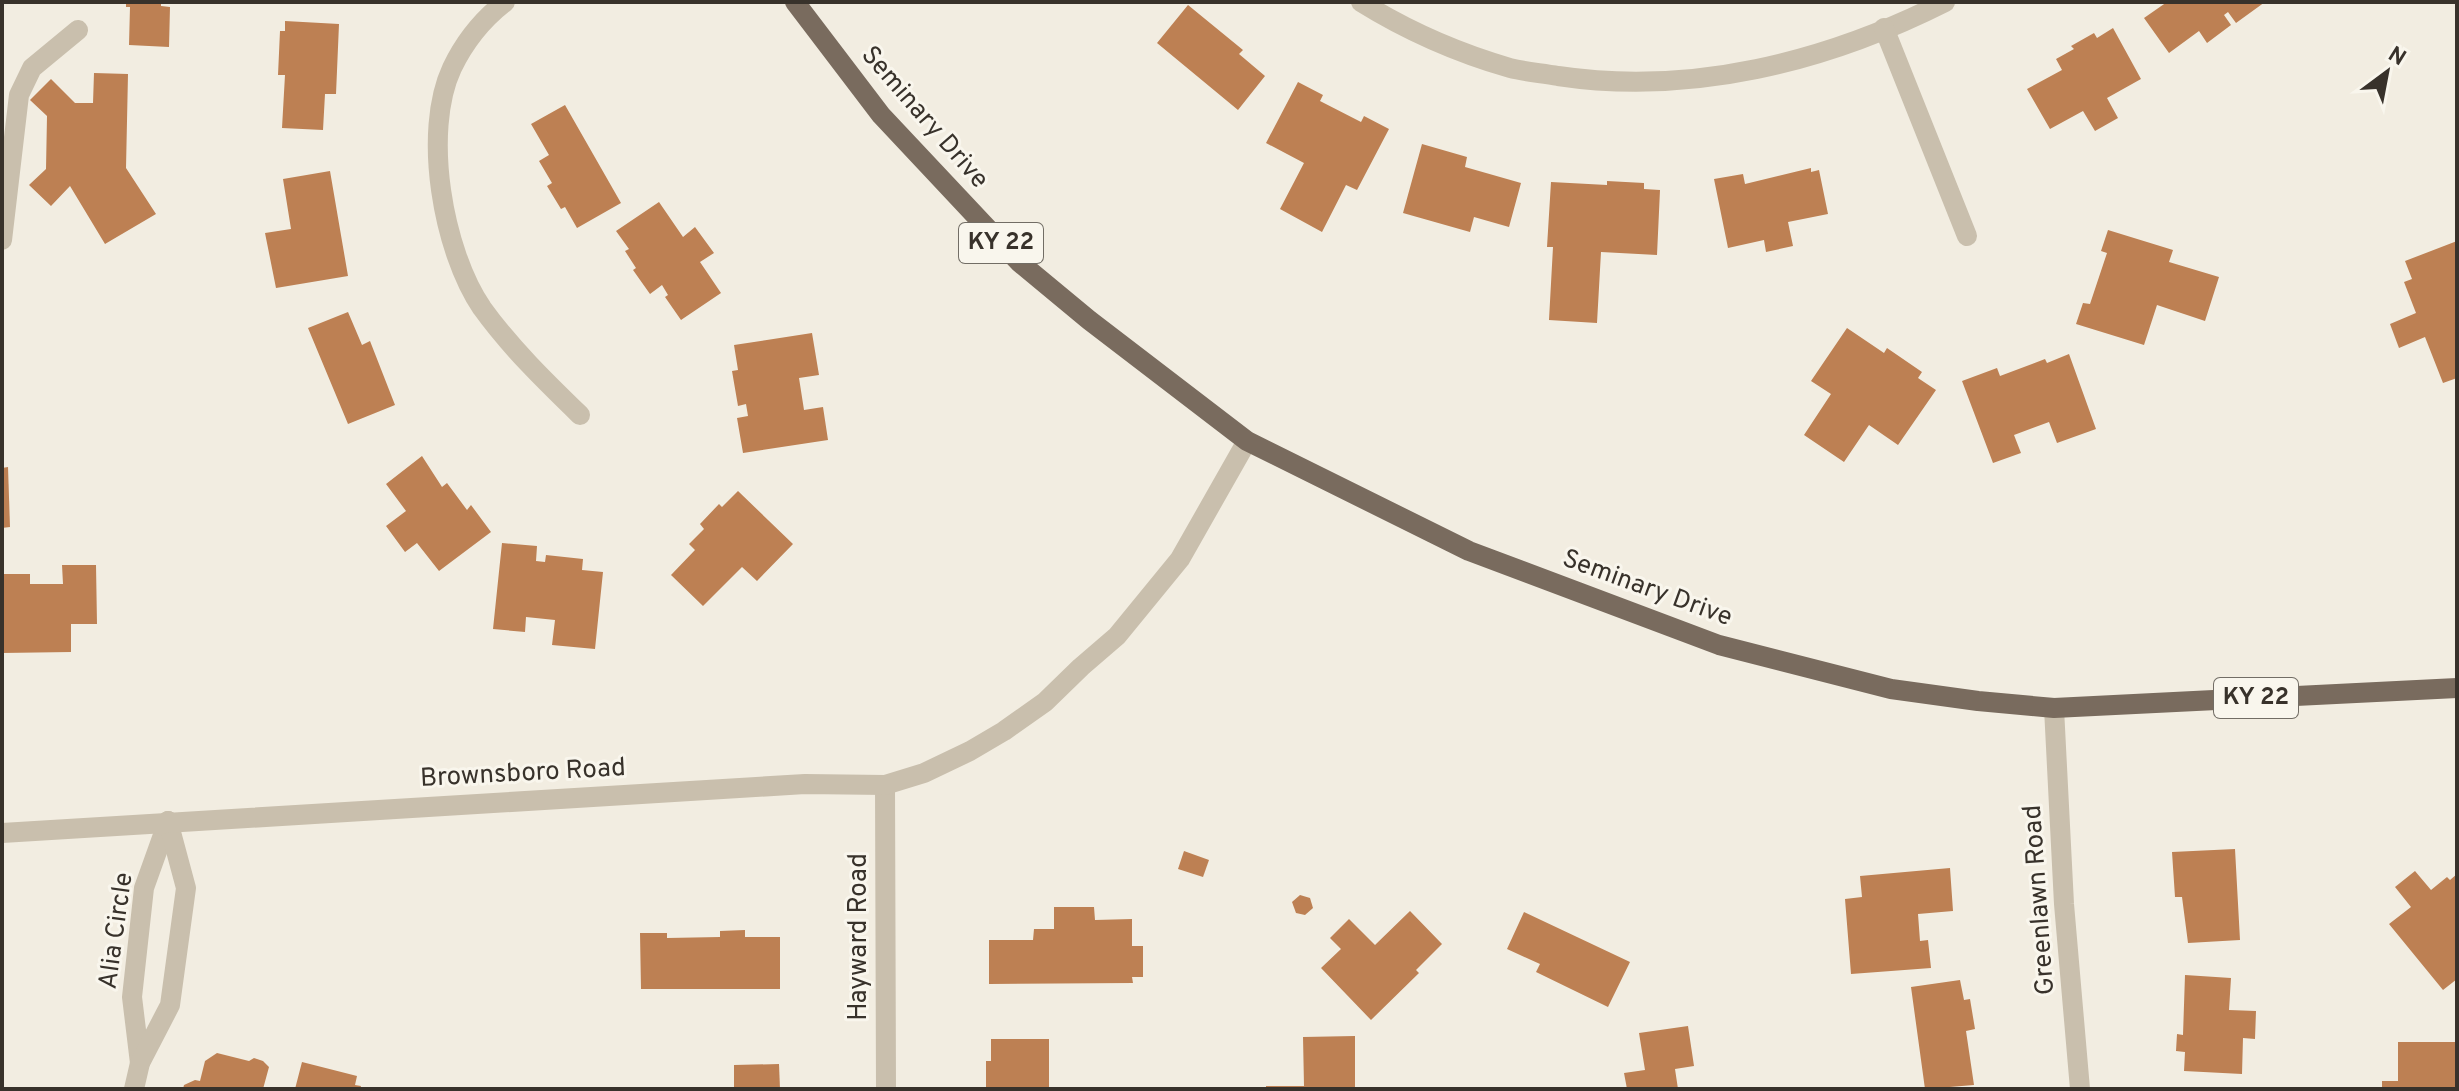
<svg xmlns="http://www.w3.org/2000/svg" width="2459" height="1091" font-family="Overpass,sans-serif">
  <style>
    .building { fill: #bd8053 }
    .lines { fill: none; stroke-linecap: round; stroke-linejoin: round }
    .service { stroke: #c9bfad; stroke-width: 20 }
    .minor { stroke: #c9bfad; stroke-width: 20 }
    .tertiary { stroke: #c9bfad; stroke-width: 20 }
    .primary { stroke: #796b5e; stroke-width: 20 }
    .labels { text-anchor: middle; dominant-baseline: central; stroke-width: 6; stroke-linejoin: round; paint-order: stroke }
    .shield { fill: #f9f6ed; stroke: #726d65; stroke-width: 2 }
    .shield-label { font-size: 24px; font-weight: bold; fill: #38322b }
    .street-label { font-size: 26px; fill: #38322b; stroke: #f9f6ed }
  </style>
  <rect width="100%" height="100%" fill="#f2ede1"/>
  <g class="building">
    <path d="M126 2H161V6L170 7 169 47 129 45 130 7H126Z"/>
    <path d="M2167 2H2265L2236 23 2228 12 2224 15 2231 25 2207 43 2199 31 2169 53 2144 18Z"/>
    <path d="M1188 5 1243 50 1239 54 1265 76 1238 110 1157 43Z"/>
    <path d="M285 21 339 24 336 94H325L323 130 282 128 285 75H278L280 31H285Z"/>
    <path d="M2113 28 2141 79 2107 98 2118 118 2095 131 2083 111 2050 129 2027 89 2062 70 2056 59 2074 49 2071 46 2094 33 2097 38Z"/>
    <path d="M94 73 128 74 126 168 156 214 105 244 70 186 51 206 29 185 46 169 47 116 30 100 51 79 75 103H93Z"/>
    <path d="M1298 82 1323 95 1320 101 1361 122 1364 116 1389 129 1357 190 1346 185 1322 232 1280 209 1304 163 1266 143Z"/>
    <path d="M565 105 621 203 577 228 565 207 561 209 547 186 552 183 539 161 549 155 531 124Z"/>
    <path d="M1422 144 1467 157 1465 167 1521 183 1509 227 1474 217 1470 232 1403 213Z"/>
    <path d="M1811 168V172L1819 170 1828 214 1788 222 1793 246 1766 252 1764 240 1728 248 1714 179 1743 174 1745 184Z"/>
    <path d="M330 171 348 276 276 288 265 233 291 229 283 179Z"/>
    <path d="M1607 181 1644 183V189L1660 190 1657 255 1601 252 1597 323 1549 320 1553 247H1547L1551 182 1607 185Z"/>
    <path d="M659 202 683 237 695 227 714 253 700 262 721 293 681 320 665 297 668 295 662 285 650 294 633 270 636 268 625 251 629 249 616 231Z"/>
    <path d="M2108 230 2173 250 2169 262 2219 277 2205 321 2157 305 2144 345 2076 324 2083 303 2090 304 2107 253 2101 251Z"/>
    <path d="M2457 241V378L2443 383 2425 337 2399 348 2390 324 2416 313 2404 282 2412 279 2405 261Z"/>
    <path d="M348 312 362 345 370 341 395 405 348 424 308 328Z"/>
    <path d="M1847 328 1884 353 1887 348 1922 372 1918 378 1936 390 1898 445 1869 425 1844 462 1804 435 1831 394 1811 381Z"/>
    <path d="M812 333 819 375 799 378 804 410 823 407 828 440 743 453 737 418 748 416 746 404 738 406 732 371 738 370 734 345Z"/>
    <path d="M2069 354 2096 429 2057 443 2049 422 2014 435 2021 453 1993 463 1962 381 1997 368 2000 376 2045 359 2047 363Z"/>
    <path d="M422 456 442 487 447 483 467 510 471 505 491 532 439 571 417 543 405 552 386 526 406 511 386 484Z"/>
    <path d="M8 467 10 527 2 528V468Z"/>
    <path d="M738 491 793 544 757 581 742 567 703 606 671 575 695 550 689 544 704 529 700 524 719 504 722 507Z"/>
    <path d="M502 543 537 546 536 561 545 562 546 555 583 559 582 570 603 572 595 649 552 645 555 620 526 617 525 632 493 629Z"/>
    <path d="M62 565H96L97 624H71V652L2 653V574H30V584H63Z"/>
    <path d="M2235 849 2240 940 2188 943 2182 897H2175L2172 852Z"/>
    <path d="M1184 851 1209 860 1203 877 1178 869Z"/>
    <path d="M1950 868 1953 911 1918 914 1920 941 1928 940 1931 968 1851 974 1845 899 1862 897 1860 876Z"/>
    <path d="M2415 871 2431 890 2447 877 2450 880 2457 874V979L2443 990 2389 924 2411 907 2395 887Z"/>
    <path d="M1300 895 1310 898 1313 908 1305 915 1296 913 1292 902Z"/>
    <path d="M1054 907H1094L1095 920 1132 919V946H1143V977H1132L1133 983 989 984V940H1033L1034 929H1054Z"/>
    <path d="M1410 911 1442 944 1416 970 1419 973 1371 1020 1321 968 1341 949 1330 938 1349 919 1375 945Z"/>
    <path d="M1524 912 1630 962 1608 1007 1536 972 1540 964 1507 949Z"/>
    <path d="M745 930V937H780V989H641L640 933H667V938L720 937V931Z"/>
    <path d="M2185 975 2231 978 2229 1010 2256 1011 2255 1039 2243 1038 2242 1074 2184 1071 2185 1052 2176 1051 2177 1034 2183 1035Z"/>
    <path d="M1960 980 1964 1000 1970 999 1975 1029 1966 1031 1974 1085 1925 1089 1911 987Z"/>
    <path d="M1688 1026 1694 1066 1675 1069 1678 1089H1627L1624 1073 1645 1070 1639 1033Z"/>
    <path d="M1355 1036V1089H1266V1086H1304L1303 1037Z"/>
    <path d="M991 1039H1049V1089H986V1061H991Z"/>
    <path d="M2398 1042H2457V1089H2382V1081H2398Z"/>
    <path d="M217 1053 249 1061 254 1058 263 1061 269 1067 263 1089H183L184 1085 195 1080 200 1081 205 1061Z"/>
    <path d="M302 1062 357 1076 355 1085 361 1086 360 1089H295Z"/>
    <path d="M779 1064 780 1089H734V1065Z"/>
  </g>
  <g class="lines">
    <path class="service" d="M2 240 19 95 32 68 78 30"/>
    <g class="minor">
      <path d="M505 2C483 19 464 43 452 68 422 132 443 251 482 308 510 347 546 382 580 415"/>
      <path d="M1361 2C1406 30 1458 53 1510 68 1525 72 1542 73 1558 76 1691 96 1826 62 1945 2"/>
      <path d="M1884 28 1967 236"/>
      <path d="M2054 708 2064 904 2080 1089"/>
      <path d="M885 785 886 1089"/>
      <path d="M140 1063 132 997 144 888 168 821"/>
      <path d="M134 1089 140 1063 170 1005 186 888 168 821"/>
    </g>
    <path class="tertiary" d="M2 833 805 784 885 785 924 773 970 751 1004 731 1045 702 1081 667 1117 636 1180 559 1247 441"/>
    <path class="primary" d="M795 2 881 115 1019 262 1089 320 1247 441 1469 551 1719 645 1891 689 1978 701 2054 708 2457 688"/>
  </g>
  <g class="labels">
    <g class="shield">
      <rect x="959" y="223" width="84" height="40" rx="6"/>
      <rect x="2214" y="678" width="84" height="40" rx="6"/>
    </g>
    <g class="shield-label">
      <text x="1001" y="243">KY 22</text>
      <text x="2256" y="698">KY 22</text>
    </g>
    <g class="street-label">
      <text transform="translate(924 118) rotate(49)">Seminary Drive</text>
      <text transform="translate(1647 589) rotate(20)">Seminary Drive</text>
      <text transform="translate(523 774) rotate(-3)">Brownsboro Road</text>
      <text transform="translate(2040 900) rotate(-94)">Greenlawn Road</text>
      <text transform="translate(117 931) rotate(-82)">Alia Circle</text>
      <text transform="translate(859 937) rotate(-90)">Hayward Road</text>
    </g>
  </g>
  <rect width="2459" height="1091" fill="none" stroke="#38322b" stroke-width="8"/>
  <g transform="translate(2387 72) rotate(32)" stroke="#f9f6ed" stroke-width="6" paint-order="stroke">
  <path d="M0-6L14 30L0 20L-14 30Z" fill="#38322b"/>
  <text y="-12" font-size="22" font-weight="bold" text-anchor="middle" fill="#38322b">N</text>
  </g>
</svg>
